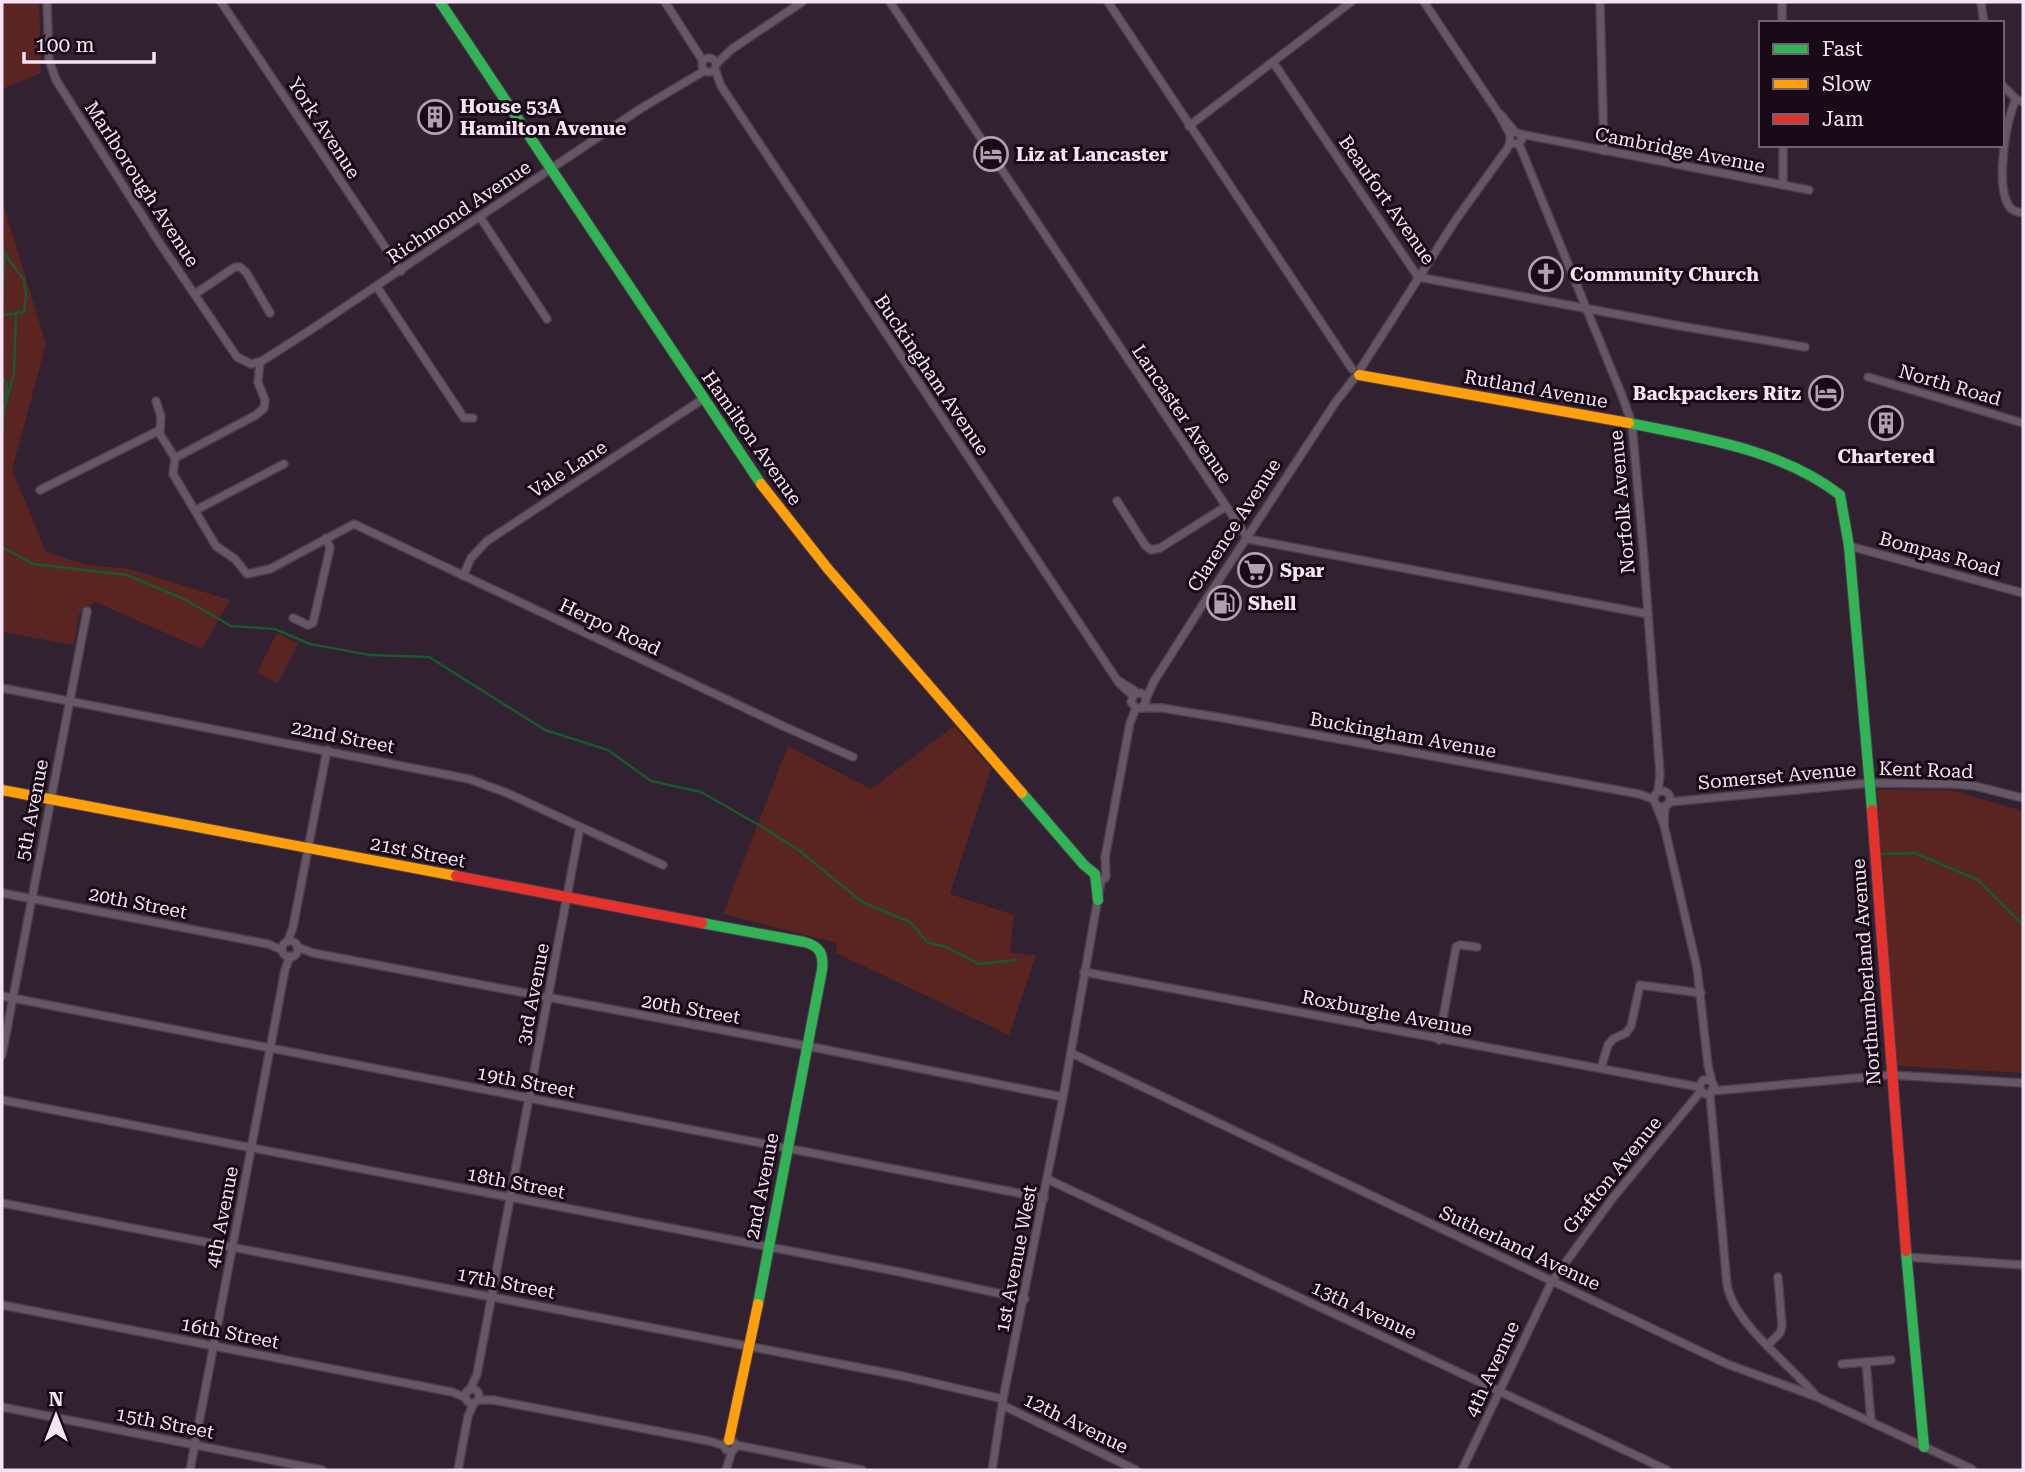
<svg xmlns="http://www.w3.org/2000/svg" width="2025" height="1472" font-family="'Roboto Serif',serif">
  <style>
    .green { fill: #5a2421 }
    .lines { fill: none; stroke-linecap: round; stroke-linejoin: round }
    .stream { stroke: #185a2c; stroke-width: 2.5 }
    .street-casing { stroke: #4d3e4c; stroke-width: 10 }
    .fast-casing { stroke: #4d3e4c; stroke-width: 12 }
    .slow-casing { stroke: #4d3e4c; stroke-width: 12 }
    .jam-casing { stroke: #4d3e4c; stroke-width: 12 }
    .street { stroke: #655864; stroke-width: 7 }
    .fast { stroke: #30b455; stroke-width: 10 }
    .slow { stroke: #ff9f0a; stroke-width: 10 }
    .jam { stroke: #e5322d; stroke-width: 10 }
    .labels { text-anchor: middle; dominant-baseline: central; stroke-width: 6; stroke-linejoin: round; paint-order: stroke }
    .poi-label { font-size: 19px; font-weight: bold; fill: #f7e3f6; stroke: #180a17; text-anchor: start }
    .street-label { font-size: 19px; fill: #f7e3f6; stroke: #180a17 }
  </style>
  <rect width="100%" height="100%" fill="#312131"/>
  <g class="green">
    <path d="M2 2H39L41 73 2 89Z"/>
    <path d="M2 200 46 344 12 470 46 552 88 565 130 569 230 600 202 649 95 602 79 614 74 645 2 632Z"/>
    <path d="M277 633 298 644 278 683 257 673Z"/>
    <path d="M954 726 991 768 950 894 1014 915 1010 953 1036 955 1009 1035 836 953 837 943 723 914 788 746 871 789Z"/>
    <path d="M1877 790H1950L2023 811V1073L1897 1066Z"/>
  </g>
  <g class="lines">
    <g class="stream">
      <path d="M2 246 4 260 2 303"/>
      <path d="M2 315 24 312 26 295 24 280 3 251"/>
      <path d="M2 379 7 383 5 400"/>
      <path d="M4 409 14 374 16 314"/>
      <path d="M2 432 4 407"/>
      <path d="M2 547 33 564 127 575 184 599 231 626 275 629 310 644 370 655 429 657 545 730 608 750 651 781 701 792 764 828 800 851 862 902 910 922 927 942 946 947 979 964 1015 960"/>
      <path d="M1879 854 1915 853 1978 880 2023 925"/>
    </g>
    <g class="street-casing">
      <g id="street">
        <path d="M47 2 49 60 56 80 159 242 237 357 251 364 262 361 312 329 640 109 704 71"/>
        <path d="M221 2 401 271"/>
        <path d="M665 2 703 61"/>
        <path d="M890 2 1248 539 1648 614"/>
        <path d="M1108 2 1352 369"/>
        <path d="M1424 2 1499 114 1510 134"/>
        <path d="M1600 2 1604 151"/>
        <path d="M1782 2V23"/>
        <path d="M1981 2 1984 23"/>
        <circle cx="709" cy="65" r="7"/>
        <path d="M1273 62 1418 277 1680 326 1805 347"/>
        <path d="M716 64 732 49 802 2"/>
        <path d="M715 69 721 86 1119 683 1133 696"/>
        <path d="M2002 85 2016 99 2023 102"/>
        <path d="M2016 99C2006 121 1995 185 2009 206 2012 211 2017 212 2023 213"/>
        <path d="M1500 114 1515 132"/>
        <path d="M1189 126 1351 2"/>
        <path d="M1520 134 1809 190"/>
        <path d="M1519 144 1621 393 1632 424 1643 547 1660 774 1658 791"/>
        <path d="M1783 185V145"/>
        <path d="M480 217 547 319"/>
        <path d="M377 287 464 418H473"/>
        <path d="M195 294 235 267H240L246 272 270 313"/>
        <path d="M1361 368 1455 221 1507 149 1510 143V134L1515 132 1520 134 1522 139 1519 144 1510 143"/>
        <path d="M1868 377 2023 423"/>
        <path d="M156 401 161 417 160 431"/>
        <path d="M175 458 256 415 264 408 265 400 258 382 260 362"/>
        <path d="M40 490 158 431 175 458 173 474 216 546 235 559 247 574 270 569 354 524 783 726 853 757"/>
        <path d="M1117 501 1145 545 1151 550 1160 548 1225 507"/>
        <path d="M196 510 284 464"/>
        <path d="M1849 546 2023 593"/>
        <path d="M463 576 471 558 487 541 703 399"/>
        <path d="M293 618 308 625 313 623 330 548 326 538"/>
        <path d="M1119 681 1138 693"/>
        <path d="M2 688 469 779 507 793 663 865"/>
        <path d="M1146 699 1154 681 1198 612 1335 403 1356 376"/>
        <path d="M1142 708 1146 701 1145 696 1141 693 1134 694 1131 702 1136 708H1162L1223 718 1639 794 1653 799"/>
        <circle cx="1662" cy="799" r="8"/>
        <path d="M1669 802 1869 783 1954 784 1975 786 2023 798"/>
        <path d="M1656 805 1664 825 1697 968 1708 1065 1712 1082"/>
        <path d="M1664 825 1665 806"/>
        <path d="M1105 858 1130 723 1136 708"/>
        <path d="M2 893 268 944 282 950"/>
        <path d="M288 941 293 927 327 750"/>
        <circle cx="290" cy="949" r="8"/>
        <path d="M297 947 313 953 807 1046 1063 1097"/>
        <path d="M1084 972 1699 1087"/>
        <path d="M2 996 1044 1198"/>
        <path d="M1439 1040 1456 947 1460 945 1477 947"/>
        <path d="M1071 1053 1727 1364 1817 1397 1972 1469"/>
        <path d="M2 1055 87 611"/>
        <path d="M1601 1068 1608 1045 1613 1039 1626 1033 1631 1026 1640 985 1701 993"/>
        <path d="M1712 1091 1891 1075 2023 1083"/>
        <path d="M1710 1093 1705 1094 1701 1091 1700 1085 1703 1080H1711L1714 1086 1710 1093 1711 1106 1727 1285C1735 1325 1790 1364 1816 1396"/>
        <path d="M2 1100 900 1272 1025 1299"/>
        <path d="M1047 1179 1667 1470"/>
        <path d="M2 1203 903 1376 1003 1399"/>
        <path d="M1906 1257 2023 1265"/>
        <path d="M2 1305 452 1392 466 1398"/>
        <path d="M1768 1345 1780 1333 1782 1326 1778 1277"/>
        <path d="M1866 1362 1871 1421"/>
        <path d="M1842 1364 1891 1360"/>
        <circle cx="472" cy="1396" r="7"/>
        <path d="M470 1390 477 1374 580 827"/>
        <path d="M478 1400H493L709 1441 725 1446"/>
        <path d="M1002 1405 1136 1470"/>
        <path d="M2 1407 322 1470"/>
        <circle cx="730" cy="1446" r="5.5"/>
        <path d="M736 1445 862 1470"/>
        <path d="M190 1470 285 970 290 956"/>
        <path d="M458 1470 468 1416 474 1403"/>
        <path d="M726 1470 732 1451"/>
        <path d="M992 1470 1003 1399 1063 1097 1101 881 1106 877 1105 856"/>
        <path d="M1462 1470 1552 1281 1612 1199 1701 1091"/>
      </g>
    </g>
    <g class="fast-casing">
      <g id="fast">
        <path d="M440 2 761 484"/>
        <path d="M1629 423C1701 438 1781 449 1840 495L1849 546 1872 810"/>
        <path d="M1022 793 1084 865 1095 874 1098 900"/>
        <path d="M702 923 804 942C820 946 824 954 822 970L758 1304"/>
        <path d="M1906 1251 1924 1447"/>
      </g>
    </g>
    <g class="slow-casing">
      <g id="slow">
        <path d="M1359 375 1629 423"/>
        <path d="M761 484 828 569 1022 793"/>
        <path d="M2 790 456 876"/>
        <path d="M729 1440 758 1304"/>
      </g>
    </g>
    <g class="jam-casing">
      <g id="jam">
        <path d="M1872 810 1906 1251"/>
        <path d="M456 876 702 923"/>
      </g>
    </g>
    <use href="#street" class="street"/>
    <use href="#fast" class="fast"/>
    <use href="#slow" class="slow"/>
    <use href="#jam" class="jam"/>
  </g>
  <defs>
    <g id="building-ring" transform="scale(1.75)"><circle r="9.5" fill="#180a17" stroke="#b29fb1" stroke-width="1.5"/><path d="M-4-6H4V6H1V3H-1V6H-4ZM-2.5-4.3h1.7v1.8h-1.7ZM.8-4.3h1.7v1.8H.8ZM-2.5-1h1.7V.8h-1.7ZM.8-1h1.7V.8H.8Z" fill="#b29fb1"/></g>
    <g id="hotel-ring" transform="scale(1.75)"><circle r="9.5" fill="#180a17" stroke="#b29fb1" stroke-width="1.5"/><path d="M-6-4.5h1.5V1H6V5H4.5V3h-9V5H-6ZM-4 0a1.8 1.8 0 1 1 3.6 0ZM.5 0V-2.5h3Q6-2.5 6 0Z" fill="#b29fb1"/></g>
    <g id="church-ring" transform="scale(1.75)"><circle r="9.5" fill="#180a17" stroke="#b29fb1" stroke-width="1.5"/><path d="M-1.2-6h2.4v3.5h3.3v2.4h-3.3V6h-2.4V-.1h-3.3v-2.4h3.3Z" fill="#b29fb1"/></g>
    <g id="supermarket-ring" transform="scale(1.75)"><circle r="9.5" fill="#180a17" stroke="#b29fb1" stroke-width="1.5"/><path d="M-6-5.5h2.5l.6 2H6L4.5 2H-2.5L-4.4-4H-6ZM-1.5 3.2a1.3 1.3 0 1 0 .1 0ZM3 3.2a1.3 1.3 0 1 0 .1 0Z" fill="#b29fb1"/></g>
    <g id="fuel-ring" transform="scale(1.75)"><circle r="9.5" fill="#180a17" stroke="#b29fb1" stroke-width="1.5"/><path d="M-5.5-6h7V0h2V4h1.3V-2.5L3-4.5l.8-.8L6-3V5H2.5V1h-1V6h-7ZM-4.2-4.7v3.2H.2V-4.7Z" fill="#b29fb1"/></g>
  </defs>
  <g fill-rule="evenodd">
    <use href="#building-ring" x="435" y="117"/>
    <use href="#hotel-ring" x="991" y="154"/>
    <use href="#church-ring" x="1546" y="274"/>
    <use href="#hotel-ring" x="1826" y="393"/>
    <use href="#building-ring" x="1886" y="423"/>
    <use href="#supermarket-ring" x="1255" y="570"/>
    <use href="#fuel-ring" x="1224" y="603"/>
  </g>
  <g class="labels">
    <g class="poi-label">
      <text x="460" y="106">House 53A<tspan x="460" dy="22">Hamilton Avenue</tspan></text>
      <text x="1016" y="154">Liz at Lancaster</text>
      <text x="1570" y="274">Community Church</text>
      <text x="1801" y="393" text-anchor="end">Backpackers Ritz</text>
      <text x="1886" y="456" text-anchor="middle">Chartered</text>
      <text x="1280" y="570">Spar</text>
      <text x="1248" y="603">Shell</text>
    </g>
    <g class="street-label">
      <text transform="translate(324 128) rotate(57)">York Avenue</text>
      <text transform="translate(1680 150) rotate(11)">Cambridge Avenue</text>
      <text transform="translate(142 184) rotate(57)">Marlborough Avenue</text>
      <text transform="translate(1387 200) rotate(55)">Beaufort Avenue</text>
      <text transform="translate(459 212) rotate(-34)">Richmond Avenue</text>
      <text transform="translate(932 375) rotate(56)">Buckingham Avenue</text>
      <text transform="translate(1950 385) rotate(16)">North Road</text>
      <text transform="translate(1536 389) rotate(10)">Rutland Avenue</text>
      <text transform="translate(1182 414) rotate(56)">Lancaster Avenue</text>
      <text transform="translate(752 438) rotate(55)">Hamilton Avenue</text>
      <text transform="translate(568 469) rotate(-33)">Vale Lane</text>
      <text transform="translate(1622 502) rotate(-95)">Norfolk Avenue</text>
      <text transform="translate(1234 525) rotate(-57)">Clarence Avenue</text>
      <text transform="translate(1940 554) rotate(15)">Bompas Road</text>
      <text transform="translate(610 627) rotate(25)">Herpo Road</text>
      <text transform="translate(1403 735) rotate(10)">Buckingham Avenue</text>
      <text transform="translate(343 737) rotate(11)">22nd Street</text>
      <text transform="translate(1926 770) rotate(2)">Kent Road</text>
      <text transform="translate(1777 776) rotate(-5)">Somerset Avenue</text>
      <text transform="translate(32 810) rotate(-79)">5th Avenue</text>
      <text transform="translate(418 852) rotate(11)">21st Street</text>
      <text transform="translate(138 903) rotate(11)">20th Street</text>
      <text transform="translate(1866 972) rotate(-94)">Northumberland Avenue</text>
      <text transform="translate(533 994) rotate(-79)">3rd Avenue</text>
      <text transform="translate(691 1009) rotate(10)">20th Street</text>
      <text transform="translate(1387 1013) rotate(11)">Roxburghe Avenue</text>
      <text transform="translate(526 1082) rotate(11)">19th Street</text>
      <text transform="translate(1612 1175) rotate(-51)">Grafton Avenue</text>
      <text transform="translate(516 1183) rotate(11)">18th Street</text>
      <text transform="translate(762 1186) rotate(-79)">2nd Avenue</text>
      <text transform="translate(222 1217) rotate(-79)">4th Avenue</text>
      <text transform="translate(1520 1248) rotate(25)">Sutherland Avenue</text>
      <text transform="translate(1016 1259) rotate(-79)">1st Avenue West</text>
      <text transform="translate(506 1283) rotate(11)">17th Street</text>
      <text transform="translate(1364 1310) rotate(25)">13th Avenue</text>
      <text transform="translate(230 1333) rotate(11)">16th Street</text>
      <text transform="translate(1492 1369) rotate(-65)">4th Avenue</text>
      <text transform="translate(165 1423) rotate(11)">15th Street</text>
      <text transform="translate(1076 1423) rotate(26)">12th Avenue</text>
    </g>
  </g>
  <rect width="2025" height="1472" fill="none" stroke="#f7e3f6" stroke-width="7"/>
  <rect x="1759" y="21" width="245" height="126" fill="#180a17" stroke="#716170" stroke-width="2"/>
  <rect x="1773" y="44" width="35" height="10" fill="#30b455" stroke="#716170" stroke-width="2"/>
  <text x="1822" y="56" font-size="21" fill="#f7e3f6">Fast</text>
  <rect x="1773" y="79" width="35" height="10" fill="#ff9f0a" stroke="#716170" stroke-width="2"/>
  <text x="1822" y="91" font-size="21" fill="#f7e3f6">Slow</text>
  <rect x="1773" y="114" width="35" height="10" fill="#e5322d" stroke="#716170" stroke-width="2"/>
  <text x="1822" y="126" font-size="21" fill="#f7e3f6">Jam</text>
  <g transform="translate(56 1416)" stroke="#180a17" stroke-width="5" paint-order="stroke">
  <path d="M0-5L12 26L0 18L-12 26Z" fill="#f7e3f6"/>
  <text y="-10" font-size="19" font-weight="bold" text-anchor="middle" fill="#f7e3f6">N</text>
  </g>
  <path d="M24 52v10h130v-10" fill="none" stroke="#f7e3f6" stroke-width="3.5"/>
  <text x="35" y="52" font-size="21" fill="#f7e3f6" stroke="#180a17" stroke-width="5" paint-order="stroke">100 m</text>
</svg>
